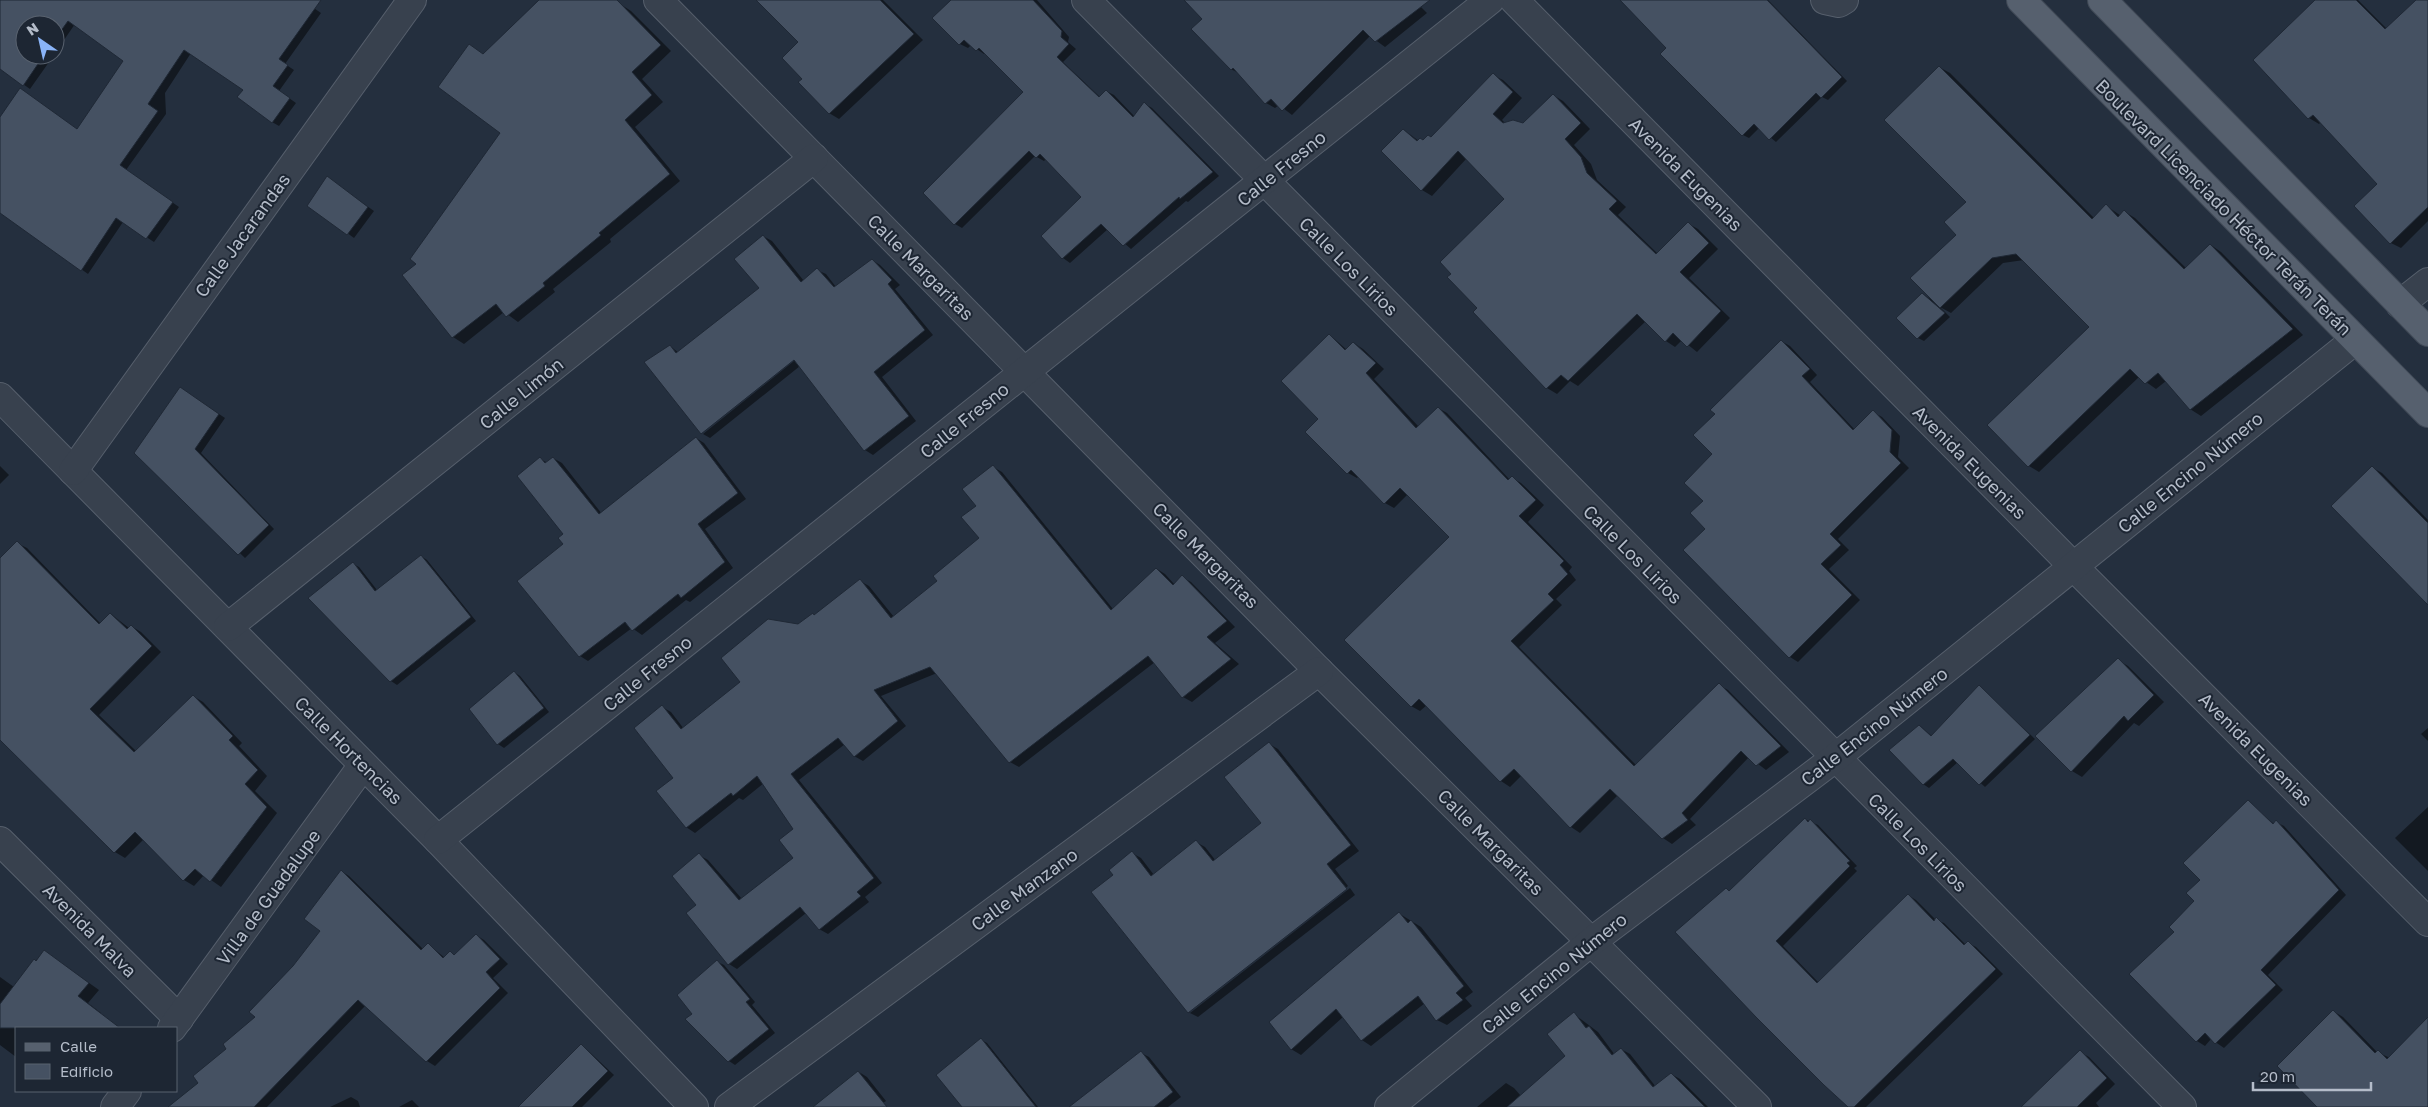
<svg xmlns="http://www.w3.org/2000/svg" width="2428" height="1107" font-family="'Golos Text',sans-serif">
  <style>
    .shadow { fill: #0007 }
    .building { fill: #455162; stroke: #1f2835 }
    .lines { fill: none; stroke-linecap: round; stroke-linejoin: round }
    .minor-casing { stroke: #565f6c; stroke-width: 30 }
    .major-casing { stroke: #414a57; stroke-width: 30 }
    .minor { stroke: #38414e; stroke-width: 28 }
    .major { stroke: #56606e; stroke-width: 28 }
    .labels { text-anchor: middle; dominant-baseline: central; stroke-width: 4; stroke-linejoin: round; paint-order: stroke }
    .street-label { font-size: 18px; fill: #b4bcc9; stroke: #1d2633 }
  </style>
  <rect width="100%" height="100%" fill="#242f3e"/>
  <g class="shadow">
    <path d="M7 0H302L321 13 285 64 294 70 279 91 296 103 279 126 272 122 245 90 191 53 165 93 166 114 126 170 179 207 154 242 123 222 88 274 0 211V119L78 130 125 60 75 24 55 53V25H25V55H54L30 89 0 68V10Z"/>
    <path d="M541 0H614L631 11 671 51 642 79 663 102 635 127 680 181 610 239 611 242 553 289 555 292 518 322 504 312 464 344 453 337 404 275 418 264 502 133 484 55Z"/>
    <path d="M758 0H883L923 40 839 119 829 113 804 79 800 42Z"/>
    <path d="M953 0H1037L1069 37 1068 42 1076 49 1063 62 1100 97 1106 91 1114 95 1135 117 1145 104 1152 108 1219 176 1188 202 1186 201 1131 249 1108 229 1070 263 1063 258 1083 198 1046 159 1044 161 1035 156 962 228 955 224 1024 92 985 52 984 54 971 45 968 48 960 44Z"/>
    <path d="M1186 0H1414L1427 13 1385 47 1370 36 1292 115 1279 105 1275 108 1266 103 1240 74 1231 69 1204 19Z"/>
    <path d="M1630 0H1768L1847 81 1828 100 1822 97 1776 142 1759 128 1749 138 1743 135Z"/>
    <path d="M2317 0H2358L2387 29 2418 0H2428V221L2401 248 2391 243 2379 184 2321 122 2319 124 2309 118Z"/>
    <path d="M1939 67 1950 73 2094 218 2107 206 2121 216 2125 212 2135 218 2187 269 2211 245 2221 252 2303 335 2201 416 2190 409 2166 381 2156 389 2139 377 2039 472 2029 466 2091 327 2024 260 2003 263 1951 313 1940 307 1950 317 1924 341 1918 338 1923 294 1932 300 1958 235 1967 202Z"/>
    <path d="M1493 75 1503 80 1522 98 1502 120 1506 124H1523L1553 95 1563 101 1590 129 1574 145 1591 164 1597 180 1626 207 1618 215 1658 254 1689 224 1698 229 1718 249 1689 278 1730 318 1697 352 1682 340 1675 347 1666 341 1646 321 1578 386 1570 381 1557 394 1547 388 1475 312 1479 308 1506 199 1467 158 1432 196 1422 190 1383 151 1404 130 1419 141 1432 138Z"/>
    <path d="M333 182 374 211 354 238 309 205Z"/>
    <path d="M763 236 772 241 804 281 817 270 826 274 836 287 872 260 880 265 900 285 895 289 933 335 882 377 916 421 873 455 865 450 800 366 710 438 703 434 799 357 798 355 702 433 670 346 679 353 761 289Z"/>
    <path d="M1330 335 1347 350 1354 343 1363 349 1384 369 1374 379 1419 427 1438 408 1447 413 1510 480 1512 478 1521 483 1544 505 1528 522 1572 567 1569 571 1576 580 1556 599 1562 605 1519 647 1636 765 1719 685 1728 690 1789 752 1766 770 1749 757 1690 819 1696 825 1672 844 1663 838 1618 795 1580 833 1571 827 1521 776 1510 787 1501 781 1427 705 1420 711 1411 706 1451 537 1408 494 1394 508 1385 503 1358 477 1357 478 1348 473 1307 432 1320 419Z"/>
    <path d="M1781 341 1790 346 1817 375 1810 382 1855 430 1873 412 1882 417 1900 436 1898 457 1909 468 1838 539 1849 550 1829 569 1860 600 1798 662 1790 657 1707 529 1705 501 1714 454 1716 414Z"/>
    <path d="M186 392 225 418 201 453 274 529 245 558 136 452Z"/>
    <path d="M696 438 704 443 746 499 705 529 733 568 690 602 686 600 642 635 632 628 588 661 580 656 565 534 540 459 548 463 553 458 562 463 602 514Z"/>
    <path d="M0 466 9 475 0 484Z"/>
    <path d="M993 467 1002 472 1113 609 1157 569 1165 574 1175 585 1182 577 1191 582 1235 627 1215 643 1239 664 1192 702 1183 697 1155 662 1019 767 1010 762 937 673 881 696 906 726 863 761 854 756 845 744 799 780 882 883 865 897 869 902 828 934 819 929 806 913 737 969 729 964 698 905 699 855 708 860 742 899 795 858 794 829 764 783 743 800 739 798 695 833 686 827 662 707 671 712 684 729 742 682 799 625 813 614 816 616 860 581 869 586 894 617 938 581 980 539 977 506Z"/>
    <path d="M2373 468 2382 473 2428 520V603Z"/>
    <path d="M17 543 27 548 101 624 111 614 129 628 131 626 141 632 161 652 99 715 136 751 193 696 203 702 242 743 239 746 267 776 255 791 277 813 221 887 204 875 194 886 184 880 144 839 125 858 115 852 0 738V560Z"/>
    <path d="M421 556 427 560 476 621 397 685 391 681 353 564 359 567 377 590Z"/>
    <path d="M2118 660 2128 666 2164 702 2139 726 2134 723 2082 777 2072 771Z"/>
    <path d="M514 672 520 676 549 712 504 748 498 744Z"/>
    <path d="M1980 687 2035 739 1985 787 1958 762 1929 788 1923 784 1920 726 1932 736Z"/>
    <path d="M2428 728V741L2421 734Z"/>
    <path d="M1269 744 1278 749 1359 851 1335 869 1348 886 1190 1010V1013L1114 875 1132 853 1141 858 1154 875 1196 842 1205 847 1216 861 1262 823Z"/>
    <path d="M2248 802 2274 824 2276 822 2284 826 2346 895 2268 975 2283 990 2224 1048 2211 1039 2205 1046 2197 1041 2131 974 2176 932 2196 901 2201 880Z"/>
    <path d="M2428 807V871L2395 838Z"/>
    <path d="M1805 819 1818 825 1857 866 1854 868 1857 871 1783 946 1819 983 1908 895 1916 900 1936 920 1944 923 1966 945 1968 943 1976 947 2003 974 1866 1107H1850L1730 892Z"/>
    <path d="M341 871 349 876 423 949 428 944 445 958 450 952 455 955 476 935 484 940 508 964 493 978 508 993 435 1066 427 1061 366 1005 267 1107H178L257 1017 322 931Z"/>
    <path d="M1350 888 1355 895 1198 1017 1190 1013Z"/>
    <path d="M1400 914 1421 927 1473 992 1465 998 1472 1006 1447 1025 1437 1020 1425 1003 1371 1046 1362 1040 1343 1017 1301 1055 1291 1049Z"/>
    <path d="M44 951 99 990 88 1003 101 1013 90 1028H16V1057L0 1045V977L14 987Z"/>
    <path d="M718 962 724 965 755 1002 752 1005 775 1033 735 1065 729 1061 694 1014Z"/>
    <path d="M2333 1011 2343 1017 2377 1052 2388 1057 2428 1107H2319Z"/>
    <path d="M1574 1014 1598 1032 1615 1055 1621 1049 1630 1054 1656 1087 1671 1074 1680 1079 1708 1107H1477L1506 1083 1514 1088 1521 1096 1567 1057Z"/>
    <path d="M981 1040 987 1043 1038 1107H964Z"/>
    <path d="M582 1045 614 1075 582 1107H520Z"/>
    <path d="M2080 1052 2089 1057 2115 1084 2096 1103 2099 1107H2023Z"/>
    <path d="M1141 1053 1149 1057 1181 1097 1168 1107H1073Z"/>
    <path d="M859 1072 867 1077 886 1101 883 1103 887 1107H839Z"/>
    <path d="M351 1097 358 1101 360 1107H330Z"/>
    <path d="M412 1100 419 1107H399Z"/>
  </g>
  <g class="building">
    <path d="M0 0H321L279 59 288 65 273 86 290 98 272 123 237 97 243 90 184 50 148 104 158 111 120 165 173 202 146 239 116 218 81 271 0 213V117L20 88 77 129 123 61 68 21 55 39V25H25V55H44L23 86 0 69Z"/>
    <path d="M539 0H617L661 45 632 72 652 95 625 120 670 174 599 233 601 235 543 283 545 286 506 317 496 304 452 338 402 275 416 264 410 259 500 133 438 87 469 44 483 54Z"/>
    <path d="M756 0H880L914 34 829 114 798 82 802 79 782 58 798 42Z"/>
    <path d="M951 0H1033L1062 31 1061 37 1069 44 1057 57 1099 97 1106 90 1133 117 1144 102 1213 172 1180 199 1179 197 1123 246 1101 224 1062 259 1041 236 1081 197 1040 154 1036 158 1029 151 954 225 923 193 1023 92 979 48 976 51 964 40 959 45 932 18Z"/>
    <path d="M1184 0H1430L1375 42 1363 30 1282 111 1271 99 1265 104 1233 68 1231 70 1191 29 1202 19Z"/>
    <path d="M1620 0H1767L1842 77 1821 98 1816 93 1769 140 1754 124 1742 136 1660 54 1666 48Z"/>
    <path d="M2315 0H2356L2385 29 2416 0H2428V207L2390 244 2354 206 2377 184 2313 115 2308 119 2253 60Z"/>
    <path d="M1939 66 2092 219 2106 204 2118 217 2124 210 2184 269 2210 244 2293 329 2190 410 2158 373 2145 384 2130 369 2028 467 1987 425 2089 327 2016 254 1992 258 1940 308 1910 278 1956 235 1944 222 1966 202 1884 120Z"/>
    <path d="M1493 73 1513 92 1493 114 1503 123 1513 120 1523 123 1553 94 1581 123 1565 139 1581 157 1587 173 1617 201 1609 209 1656 254 1688 222 1709 243 1680 272 1721 311 1687 347 1673 333 1665 342 1637 314 1568 381 1561 375 1546 389 1473 312 1477 308 1447 277 1451 274 1440 262 1504 199 1458 151 1421 191 1381 151 1403 129 1417 141 1420 138 1423 140 1428 135 1431 137Z"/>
    <path d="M327 176 368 207 347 235 307 206Z"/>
    <path d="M763 235 801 282 817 268 834 287 872 259 892 280 888 284 925 330 874 372 909 416 864 451 794 360 701 434 644 362 670 345 676 353 759 288 734 259Z"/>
    <path d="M1922 293 1945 313 1917 339 1896 318Z"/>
    <path d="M1329 334 1345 350 1353 342 1376 363 1366 373 1416 428 1438 407 1508 480 1512 476 1536 500 1519 516 1564 561 1560 565 1568 574 1548 594 1554 600 1511 641 1634 766 1719 683 1781 746 1756 766 1741 751 1682 813 1688 820 1662 839 1610 789 1570 828 1514 769 1500 782 1419 699 1411 707 1344 640 1449 537 1400 488 1384 504 1351 470 1347 474 1305 432 1318 419 1281 381Z"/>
    <path d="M1781 340 1810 369 1802 376 1853 430 1873 410 1892 430 1890 452 1901 463 1830 534 1841 545 1821 564 1852 595 1789 658 1683 550 1705 529 1690 513 1703 501 1684 483 1712 454 1693 435 1715 414 1710 410Z"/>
    <path d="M180 387 219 414 195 449 269 525 238 555 134 453Z"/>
    <path d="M696 437 738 493 698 524 725 562 681 598 678 594 632 631 625 622 579 657 517 581 563 544 558 538 563 534 517 476 540 457 545 463 553 457 599 514Z"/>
    <path d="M993 465 1111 610 1156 568 1173 585 1182 575 1227 621 1207 637 1231 659 1182 698 1148 656 1009 763 930 667 874 690 898 721 854 757 838 738 791 774 874 878 857 892 861 896 819 930 800 907 728 965 686 913 696 905 672 876 699 853 739 900 793 858 779 840 793 829 757 776 733 796 731 793 686 828 656 791 673 778 634 728 662 705 681 729 740 682 721 658 768 619 798 624 813 613 814 615 860 579 891 618 937 581 933 576 979 538 961 517 976 506 962 489Z"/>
    <path d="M2372 466 2428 523V605L2331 506Z"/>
    <path d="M17 541 99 624 110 613 127 629 131 625 152 646 90 709 134 752 193 695 233 736 229 740 258 770 245 784 267 807 210 882 195 869 183 881 135 832 114 853 0 740V558Z"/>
    <path d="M421 555 471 617 390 682 308 598 353 562 375 591Z"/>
    <path d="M2118 658 2154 695 2128 721 2124 716 2071 772 2035 736Z"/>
    <path d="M514 671 544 708 497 745 469 709Z"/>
    <path d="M1979 685 2030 735 1979 785 1953 759 1923 785 1889 750 1919 725 1931 736Z"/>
    <path d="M1269 742 1351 845 1327 864 1347 889 1188 1013 1091 892 1113 875 1109 870 1132 851 1151 876 1196 840 1213 861 1261 823 1224 777Z"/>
    <path d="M2248 800 2273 824 2276 820 2339 890 2261 970 2276 985 2215 1044 2205 1033 2196 1042 2129 974 2174 932 2169 927 2194 901 2186 893 2200 880 2183 863Z"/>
    <path d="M1805 818 1808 822 1810 819 1850 861 1847 863 1850 866 1776 941 1817 983 1908 894 1934 921 1936 917 1964 945 1968 941 1996 969 1854 1107H1848L1824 1085 1756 1017 1675 932 1726 888 1729 891Z"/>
    <path d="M341 870 421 950 428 943 443 958 450 951 454 955 476 934 500 959 486 972 500 988 426 1062 358 1000 254 1107H168L198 1083 193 1076 226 1049 223 1044 255 1017 249 1012 293 966 320 931 304 919Z"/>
    <path d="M1399 912 1408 923 1411 920 1464 986 1456 993 1463 1000 1436 1021 1418 996 1361 1041 1336 1009 1291 1050 1269 1022Z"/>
    <path d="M44 950 89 983 78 996 120 1028H0V1004L34 959 36 961Z"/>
    <path d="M717 960 750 999 746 1002 769 1029 728 1062 685 1019 692 1014 677 995Z"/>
    <path d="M2333 1010 2375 1053 2378 1050 2387 1059 2428 1017V1107H2317L2277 1066Z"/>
    <path d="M1574 1012 1586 1028 1589 1026 1612 1055 1621 1048 1653 1087 1671 1073 1705 1107H1507L1565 1056 1547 1034Z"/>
    <path d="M981 1038 1036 1107H962L936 1075Z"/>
    <path d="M581 1044 608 1071 572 1107H518Z"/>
    <path d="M2080 1050 2107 1078 2077 1107H2021Z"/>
    <path d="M1141 1051 1173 1092 1154 1107H1069Z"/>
    <path d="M858 1071 887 1107H813Z"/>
  </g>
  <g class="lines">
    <g class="minor-casing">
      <g id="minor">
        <path d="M658 0 1319 671 1757 1107"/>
        <path d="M1086 0 2182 1107"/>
        <path d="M1514 0 2073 566 2428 922"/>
        <path d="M1825 0 1839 3 1844 0"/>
        <path d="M2400 304 2428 282"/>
        <path d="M0 397 438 840 694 1107"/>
        <path d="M73 471 412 0"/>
        <path d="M228 627 814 158"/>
        <path d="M438 840 1490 0"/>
        <path d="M0 841 179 1019"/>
        <path d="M172 1028 363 765"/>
        <path d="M115 1107 127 1091"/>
        <path d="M729 1107 1319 671"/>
        <path d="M1389 1107 1591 942 1835 758 2355 340"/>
      </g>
    </g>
    <g class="major-casing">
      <g id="major">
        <path d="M2021 0 2428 413"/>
        <path d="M2102 0 2428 332"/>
      </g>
    </g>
    <use href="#minor" class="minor"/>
    <use href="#major" class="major"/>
  </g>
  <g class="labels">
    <g class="street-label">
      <text transform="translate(1281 168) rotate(-39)">Calle Fresno</text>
      <text transform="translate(1686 174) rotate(45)">Avenida Eugenias</text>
      <text transform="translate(2224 207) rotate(45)">Boulevard Licenciado Héctor Terán Terán</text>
      <text transform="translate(242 235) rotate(-54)">Calle Jacarandas</text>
      <text transform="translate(1349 266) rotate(45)">Calle Los Lirios</text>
      <text transform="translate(921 267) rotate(45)">Calle Margaritas</text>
      <text transform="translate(521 393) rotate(-39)">Calle Limón</text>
      <text transform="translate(964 420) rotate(-39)">Calle Fresno</text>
      <text transform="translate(1970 462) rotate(45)">Avenida Eugenias</text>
      <text transform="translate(2190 472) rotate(-39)">Calle Encino Número</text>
      <text transform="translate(1633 554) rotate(45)">Calle Los Lirios</text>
      <text transform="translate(1206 555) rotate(45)">Calle Margaritas</text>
      <text transform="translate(647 673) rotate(-39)">Calle Fresno</text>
      <text transform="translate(1874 726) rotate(-38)">Calle Encino Número</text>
      <text transform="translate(2256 749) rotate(45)">Avenida Eugenias</text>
      <text transform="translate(349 750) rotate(45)">Calle Hortencias</text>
      <text transform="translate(1491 842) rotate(45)">Calle Margaritas</text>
      <text transform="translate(1918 842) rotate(45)">Calle Los Lirios</text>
      <text transform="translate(1024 889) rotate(-36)">Calle Manzano</text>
      <text transform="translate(268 897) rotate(-54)">Villa de Guadalupe</text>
      <text transform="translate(90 930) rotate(45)">Avenida Malva</text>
      <text transform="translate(1554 973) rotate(-39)">Calle Encino Número</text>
    </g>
  </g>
  <rect x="15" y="1027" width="162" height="65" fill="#1d2633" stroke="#59626f"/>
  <rect x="25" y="1043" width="25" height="8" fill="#56606e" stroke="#59626f"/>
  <text x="60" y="1052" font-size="15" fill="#b4bcc9">Calle</text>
  <rect x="25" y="1064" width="25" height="15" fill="#455162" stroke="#59626f"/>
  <text x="60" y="1077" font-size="15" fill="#b4bcc9">Edificio</text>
  <g transform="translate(40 40) rotate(326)"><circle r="24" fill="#1d2633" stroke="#59626f"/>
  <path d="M0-4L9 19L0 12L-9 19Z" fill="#8ab4f8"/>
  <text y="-8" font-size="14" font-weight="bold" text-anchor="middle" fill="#b4bcc9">N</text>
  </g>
  <path d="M2253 1082v8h118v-8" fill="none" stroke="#b4bcc9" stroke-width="2.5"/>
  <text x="2260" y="1082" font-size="15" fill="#b4bcc9" stroke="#1d2633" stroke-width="4" paint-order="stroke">20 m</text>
</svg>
